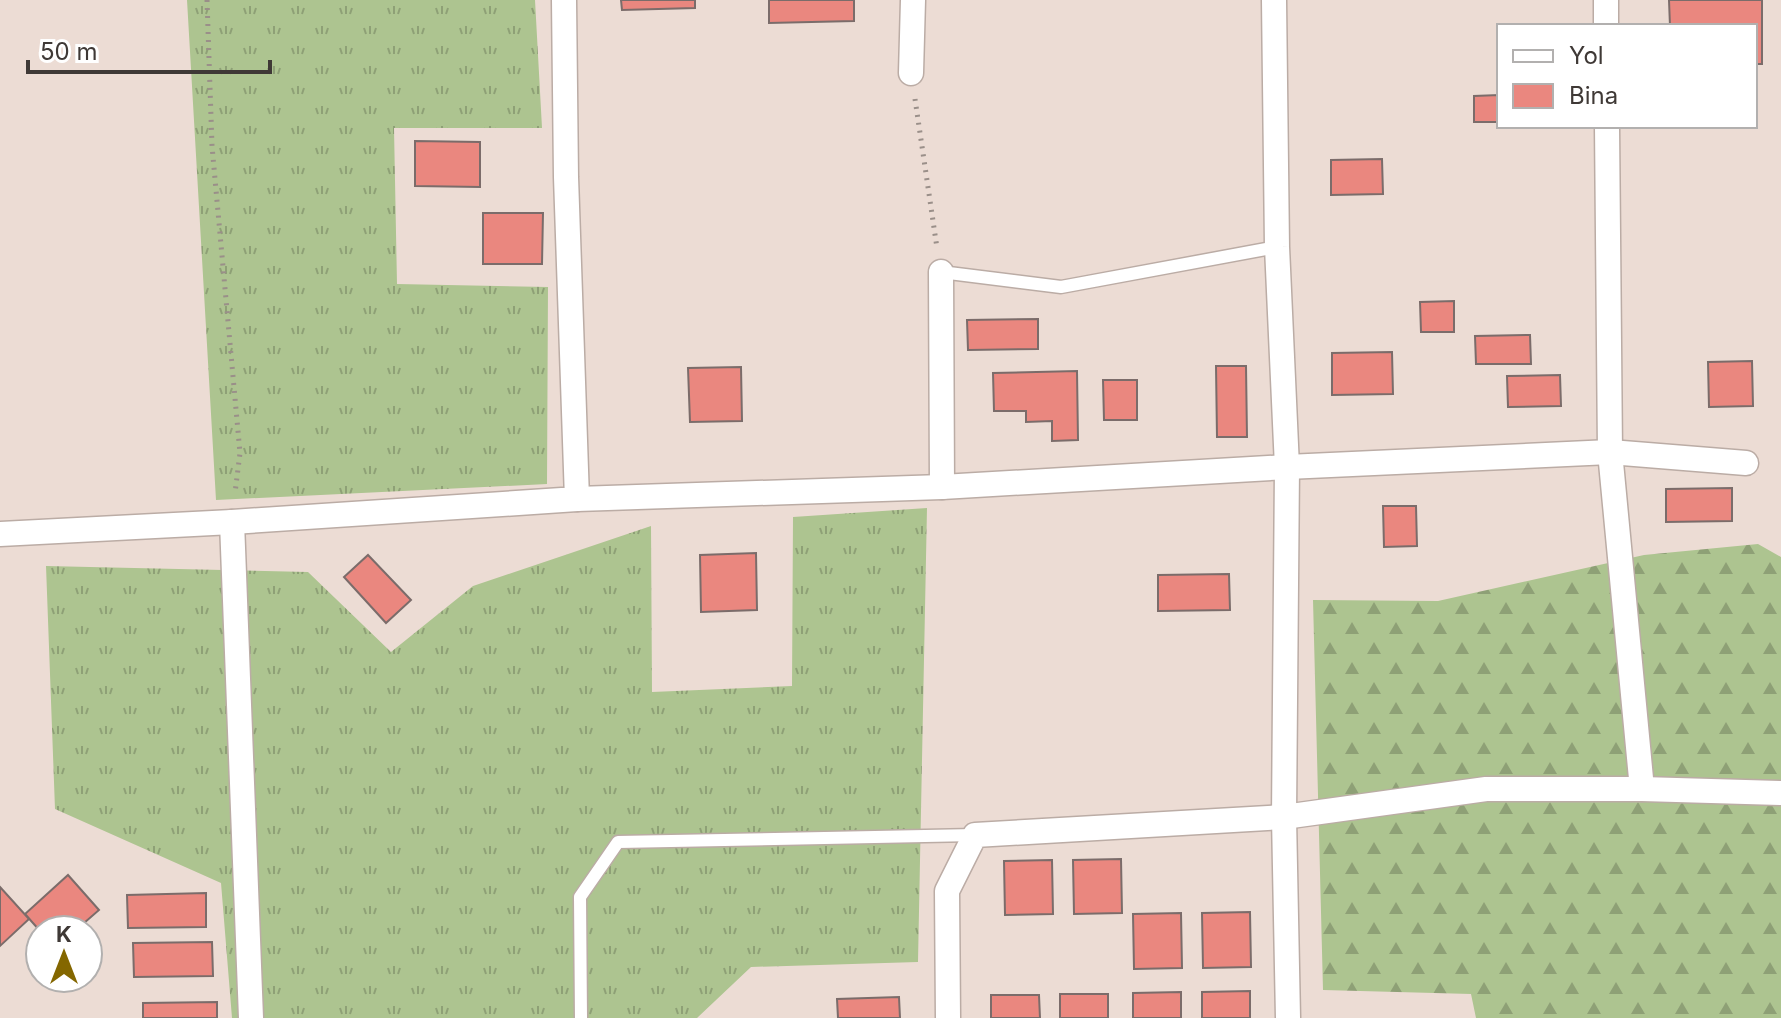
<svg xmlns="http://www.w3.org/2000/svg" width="1781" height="1018" font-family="Inter,sans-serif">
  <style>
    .grass { fill: url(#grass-tufts) }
    .forest { fill: url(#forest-firs) }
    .building { fill: #ea877f; stroke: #7b6c6a; stroke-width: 2 }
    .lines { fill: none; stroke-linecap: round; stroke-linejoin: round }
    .service-casing { stroke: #bbaca5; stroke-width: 15 }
    .minor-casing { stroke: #bbaca5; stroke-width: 27 }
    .path { stroke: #9a8f89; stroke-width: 5; stroke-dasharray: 2 6; stroke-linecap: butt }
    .service { stroke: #fff; stroke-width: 12 }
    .minor { stroke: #fff; stroke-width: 24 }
  </style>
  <defs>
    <pattern id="grass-tufts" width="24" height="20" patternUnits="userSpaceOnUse" patternTransform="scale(2)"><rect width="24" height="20" fill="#adc490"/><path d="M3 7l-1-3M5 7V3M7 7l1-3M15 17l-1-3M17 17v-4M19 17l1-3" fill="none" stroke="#8ea076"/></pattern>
    <pattern id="forest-firs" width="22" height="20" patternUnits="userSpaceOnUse" patternTransform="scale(2)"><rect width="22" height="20" fill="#adc490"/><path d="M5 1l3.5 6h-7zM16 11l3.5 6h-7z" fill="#8ea076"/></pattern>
  </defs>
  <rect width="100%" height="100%" fill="#ecdcd4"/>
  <g class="grass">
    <path d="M187 0H535L542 128H394L397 284 548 287 547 484 216 500Z"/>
    <path d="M927 508 918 962 751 967 697 1018H232L221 883 55 809 46 566 308 572 391 652 473 586 651 526 652 692 792 686 793 517Z"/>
  </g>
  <path class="forest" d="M1758 544 1781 557V1018H1476L1471 994 1323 990 1313 600 1438 601 1644 555Z"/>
  <g class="building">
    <path d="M621 0H695V8L622 10Z"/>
    <path d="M769 0H854V21L769 23Z"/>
    <path d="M1669 0H1762V64H1755V26H1670Z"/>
    <path d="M1499 95V122H1474V96Z"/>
    <path d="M415 141 480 142V187L415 186Z"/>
    <path d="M1382 159 1383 194 1331 195V160Z"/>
    <path d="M483 213H543L542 264H483Z"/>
    <path d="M1454 301V332H1421L1420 302Z"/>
    <path d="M1038 319V349L968 350 967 320Z"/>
    <path d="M1530 335 1531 364H1476L1475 336Z"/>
    <path d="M1392 352 1393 394 1332 395V353Z"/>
    <path d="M1752 361 1753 406 1709 407 1708 362Z"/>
    <path d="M1216 366H1246L1247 437H1217Z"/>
    <path d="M741 367 742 421 690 422 688 368Z"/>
    <path d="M1077 371 1078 440 1052 441V421L1026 422V411H994L993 373Z"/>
    <path d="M1560 375 1561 406 1508 407 1507 376Z"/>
    <path d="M1103 380H1137V420H1104Z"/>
    <path d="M1732 488V521L1666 522V489Z"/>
    <path d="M1383 506H1416L1417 546 1384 547Z"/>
    <path d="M756 553 757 610 701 612 700 555Z"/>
    <path d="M368 555 411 600 386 623 344 577Z"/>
    <path d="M1229 574 1230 610 1158 611V575Z"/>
    <path d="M1121 859 1122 913 1074 914 1073 860Z"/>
    <path d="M1052 860 1053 914 1005 915 1004 861Z"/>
    <path d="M68 875 99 910 76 930 40 931 25 914Z"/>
    <path d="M0 887 29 919 0 946Z"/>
    <path d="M206 893V927L128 928 127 895Z"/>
    <path d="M1250 912 1251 967 1203 968 1202 913Z"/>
    <path d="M1181 913 1182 968 1134 969 1133 914Z"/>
    <path d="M212 942 213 976 134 977 133 943Z"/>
    <path d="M1250 991V1018H1202V992Z"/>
    <path d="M1181 992V1018H1133V993Z"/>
    <rect x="1060" y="994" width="48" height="24"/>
    <path d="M991 995H1039L1040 1018H991Z"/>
    <path d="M899 997 900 1018H838L837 999Z"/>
    <path d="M217 1002V1018H143V1003Z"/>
  </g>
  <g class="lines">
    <g class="service-casing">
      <g id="service">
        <path d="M941 272 1061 287 1277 247"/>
        <path d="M581 1018 580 897 618 842 975 835"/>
      </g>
    </g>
    <g class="minor-casing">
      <g id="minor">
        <path d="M1274 0 1277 247 1287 467 1284 817 1288 1018"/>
        <path d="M1606 0V26"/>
        <path d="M911 73 913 0"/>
        <path d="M1607 126 1610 452 1642 789"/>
        <path d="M941 272 942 487"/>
        <path d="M577 499 942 487 1287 467 1610 452 1746 463"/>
        <path d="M232 522 251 1018"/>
        <path d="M0 534 232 522 577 499 566 177 564 0"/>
        <path d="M948 1018 947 891 975 835 1284 817 1486 789H1642L1781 793"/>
      </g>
    </g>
    <g class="path">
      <path d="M207 0 212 146 240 453 235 493"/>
      <path d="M915 99 937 248"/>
    </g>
    <use href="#service" class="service"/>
    <use href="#minor" class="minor"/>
  </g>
  <rect x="1497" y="24" width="260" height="104" fill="#ffffff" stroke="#b2b0af" stroke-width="2"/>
  <rect x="1513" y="50" width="40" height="12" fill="#ffffff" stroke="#b2b0af" stroke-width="2"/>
  <text x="1569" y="64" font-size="24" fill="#3f3936">Yol</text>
  <rect x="1513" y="84" width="40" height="24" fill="#ea877f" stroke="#b2b0af" stroke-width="2"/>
  <text x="1569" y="104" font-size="24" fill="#3f3936">Bina</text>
  <g transform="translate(64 954)"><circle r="38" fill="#ffffff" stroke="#b2b0af" stroke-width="2"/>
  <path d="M0-6L14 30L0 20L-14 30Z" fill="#846700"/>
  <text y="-12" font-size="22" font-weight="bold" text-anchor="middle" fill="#3f3936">K</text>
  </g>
  <path d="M28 60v12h242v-12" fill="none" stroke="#3f3936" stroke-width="4"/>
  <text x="40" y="60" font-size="24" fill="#3f3936" stroke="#ffffff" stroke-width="6" paint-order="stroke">50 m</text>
</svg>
